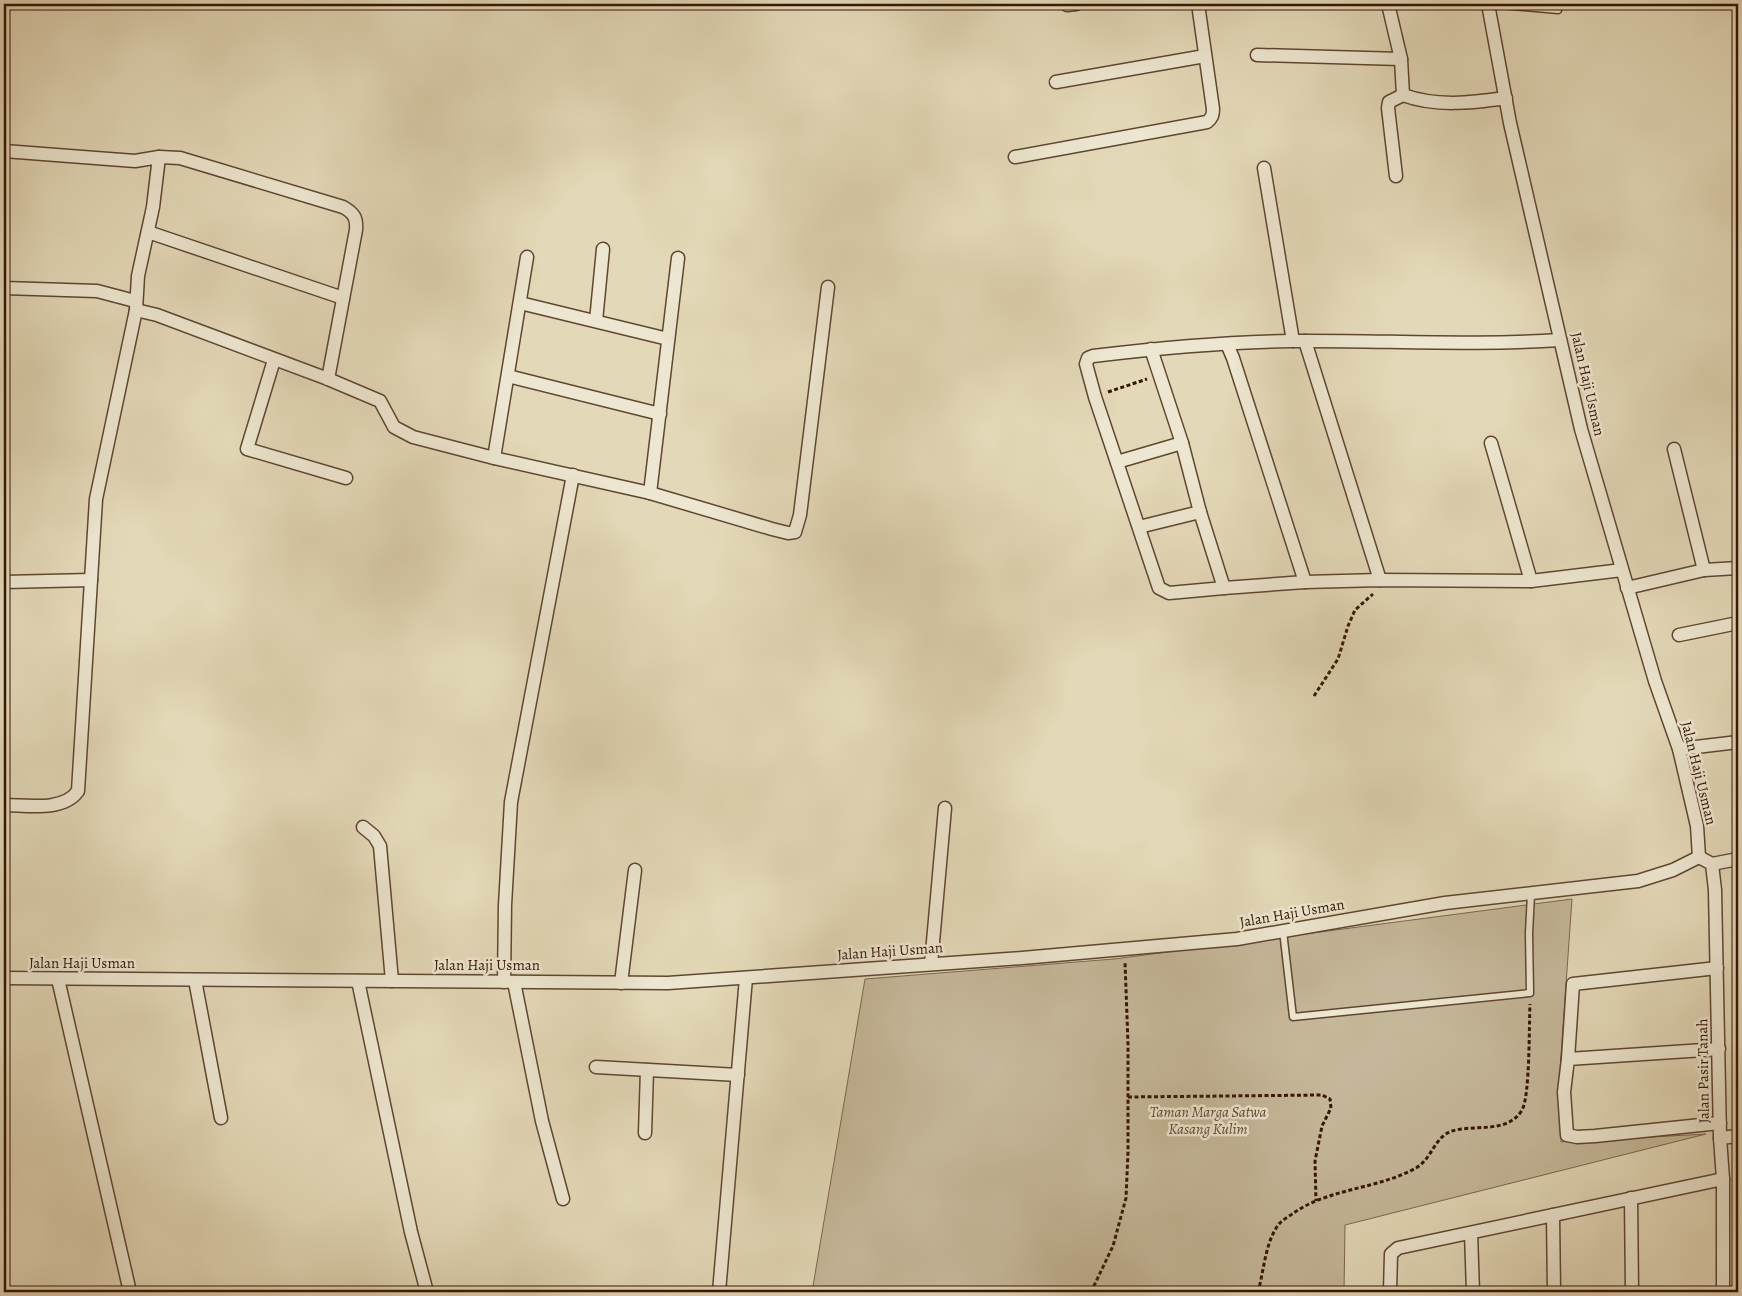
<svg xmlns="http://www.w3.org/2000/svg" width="1742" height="1296" font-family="Alegreya,serif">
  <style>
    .green { fill: #c5b799; stroke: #7d6650 }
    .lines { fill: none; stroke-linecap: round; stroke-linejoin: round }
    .lane-casing { stroke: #604632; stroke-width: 9 }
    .street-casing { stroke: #604632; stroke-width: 15 }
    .path { stroke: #351506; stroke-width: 3; stroke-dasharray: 4 2.5; stroke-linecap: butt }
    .lane { stroke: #ede6d0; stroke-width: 6 }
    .street { stroke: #ede6d0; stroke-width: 12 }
    .labels { text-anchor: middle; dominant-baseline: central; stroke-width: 5; stroke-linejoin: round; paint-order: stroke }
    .street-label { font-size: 15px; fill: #351506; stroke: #ede6d0 }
    .park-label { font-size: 15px; font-style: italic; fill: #604632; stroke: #ede6d0 }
  </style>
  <rect width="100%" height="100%" fill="#e3d8b7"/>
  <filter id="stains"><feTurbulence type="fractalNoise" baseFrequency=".004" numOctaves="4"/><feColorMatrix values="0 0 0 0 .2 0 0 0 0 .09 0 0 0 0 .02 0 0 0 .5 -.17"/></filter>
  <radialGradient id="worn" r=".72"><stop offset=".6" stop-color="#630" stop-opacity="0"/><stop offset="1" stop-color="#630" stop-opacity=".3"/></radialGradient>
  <path class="green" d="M1572 899 1559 1084 1561 1142 1706 1134 1345 1225 1344 1292H812L865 979 1114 959Z"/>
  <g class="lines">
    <g class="lane-casing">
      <g id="lane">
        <path d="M1488 4 1558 10"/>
        <path d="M1283 931 1293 1017 1530 993 1529 933 1531 894"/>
      </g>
    </g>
    <g class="street-casing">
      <g id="street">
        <path d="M1388 4 1401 59 1403 95"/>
        <path d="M1488 4 1510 123 1581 429 1655 681 1679 749 1697 826 1699 857"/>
        <path d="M1067 5 1076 4"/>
        <path d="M1257 55 1401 59"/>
        <path d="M1056 82 1205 56"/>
        <path d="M4 151 135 161 159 157 153 207 138 276 136 310 96 499 78 791C63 812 27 805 4 805"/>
        <path d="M159 157 180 158 343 207C354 213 357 218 356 230L328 379"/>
        <path d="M1015 157 1207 122C1212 118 1213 115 1213 109L1198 4"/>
        <path d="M1264 168 1293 341"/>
        <path d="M1396 176 1388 108 1389 102 1403 95C1436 107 1471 103 1506 98"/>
        <path d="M148 232 343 298"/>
        <path d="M4 288 97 291 135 301"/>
        <path d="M520 303 668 339"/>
        <path d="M136 310 157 315 328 379 380 401 394 427 413 437 494 458 650 493 772 529 788 533 795 532 800 515 828 287"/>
        <path d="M596 321 603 249"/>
        <path d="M1305 341 1380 580"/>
        <path d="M1227 344 1233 358 1305 582"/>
        <path d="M1151 349 1182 443 1200 512 1224 588 1305 582 1380 580 1531 581 1622 570"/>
        <path d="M274 360 247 449 346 478"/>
        <path d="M508 376 660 414"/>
        <path d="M1491 443 1531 581"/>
        <path d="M1674 449 1704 570"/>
        <path d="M494 458 527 257"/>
        <path d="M1117 462 1182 443"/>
        <path d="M650 493 678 258"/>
        <path d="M1139 527 1200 512"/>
        <path d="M4 582 91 580"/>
        <path d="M1224 588 1169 593 1159 588 1095 397 1086 364 1088 358 1093 356C1158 348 1224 342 1290 341 1380 340 1471 346 1560 340"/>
        <path d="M1627 588 1704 570 1738 568"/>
        <path d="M1679 635 1738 623"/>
        <path d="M1679 749 1738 742"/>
        <path d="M363 827 374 836 380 846 392 981"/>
        <path d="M1699 857 1712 864 1715 890 1720 1138 1723 1179V1292"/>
        <path d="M1712 864 1738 859"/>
        <path d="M931 964 945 808"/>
        <path d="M4 978 668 983 1022 958 1237 939 1445 903 1638 881 1673 870 1699 857"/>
        <path d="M58 979 130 1292"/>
        <path d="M195 980 221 1118"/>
        <path d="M358 981 411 1232 427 1292"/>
        <path d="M504 982 505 905 511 802 573 475"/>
        <path d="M514 982 542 1121 563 1199"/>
        <path d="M621 983 635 870"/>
        <path d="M1719 1049 1568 1059 1564 1092 1567 1135 1577 1137 1595 1136 1720 1123"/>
        <path d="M1568 1059 1573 984 1717 968"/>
        <path d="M596 1067 738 1075"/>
        <path d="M645 1133 647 1070"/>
        <path d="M1720 1138 1738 1136"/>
        <path d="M1631 1198 1632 1292"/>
        <path d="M1553 1215 1554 1292"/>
        <path d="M1471 1233 1473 1292"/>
        <path d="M719 1292 746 978"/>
        <path d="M1390 1292 1391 1254 1398 1248 1723 1179"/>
      </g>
    </g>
    <g class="path">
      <path d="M1108 392 1147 379"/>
      <path d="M1314 696 1338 659 1348 626 1355 610 1373 594"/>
      <path d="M1128 1097 1322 1095 1330 1099 1331 1108 1322 1126 1315 1161 1316 1201"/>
      <path d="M1091 1292 1113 1246 1126 1198 1128 1152V1044L1125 962"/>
      <path d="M1258 1292C1264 1271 1265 1242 1279 1224 1283 1219 1290 1216 1295 1212 1331 1188 1378 1189 1416 1168 1432 1159 1434 1137 1452 1131 1475 1124 1508 1134 1522 1110 1530 1097 1529 1024 1530 1004"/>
    </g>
    <use href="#lane" class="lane"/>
    <use href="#street" class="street"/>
  </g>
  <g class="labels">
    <g class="street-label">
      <text transform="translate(1588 384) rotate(77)">Jalan Haji Usman</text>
      <text transform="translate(1699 773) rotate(76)">Jalan Haji Usman</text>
      <text transform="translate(1292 913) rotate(-10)">Jalan Haji Usman</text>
      <text transform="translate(890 951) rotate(-4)">Jalan Haji Usman</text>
      <text x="82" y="963">Jalan Haji Usman</text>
      <text x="487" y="965">Jalan Haji Usman</text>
      <text transform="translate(1703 1071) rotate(-91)">Jalan Pasir Tanah</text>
    </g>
    <g class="park-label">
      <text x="1208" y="1112">Taman Marga Satwa<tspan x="1208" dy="17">Kasang Kulim</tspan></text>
    </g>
  </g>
  <rect width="1742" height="1296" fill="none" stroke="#e3d8b7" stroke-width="20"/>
  <rect x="5" y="5" width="1732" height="1286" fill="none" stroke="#351506" stroke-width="2.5"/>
  <rect x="10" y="10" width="1722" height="1276" fill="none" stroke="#351506"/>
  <rect width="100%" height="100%" filter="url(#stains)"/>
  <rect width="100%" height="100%" fill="url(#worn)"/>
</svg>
